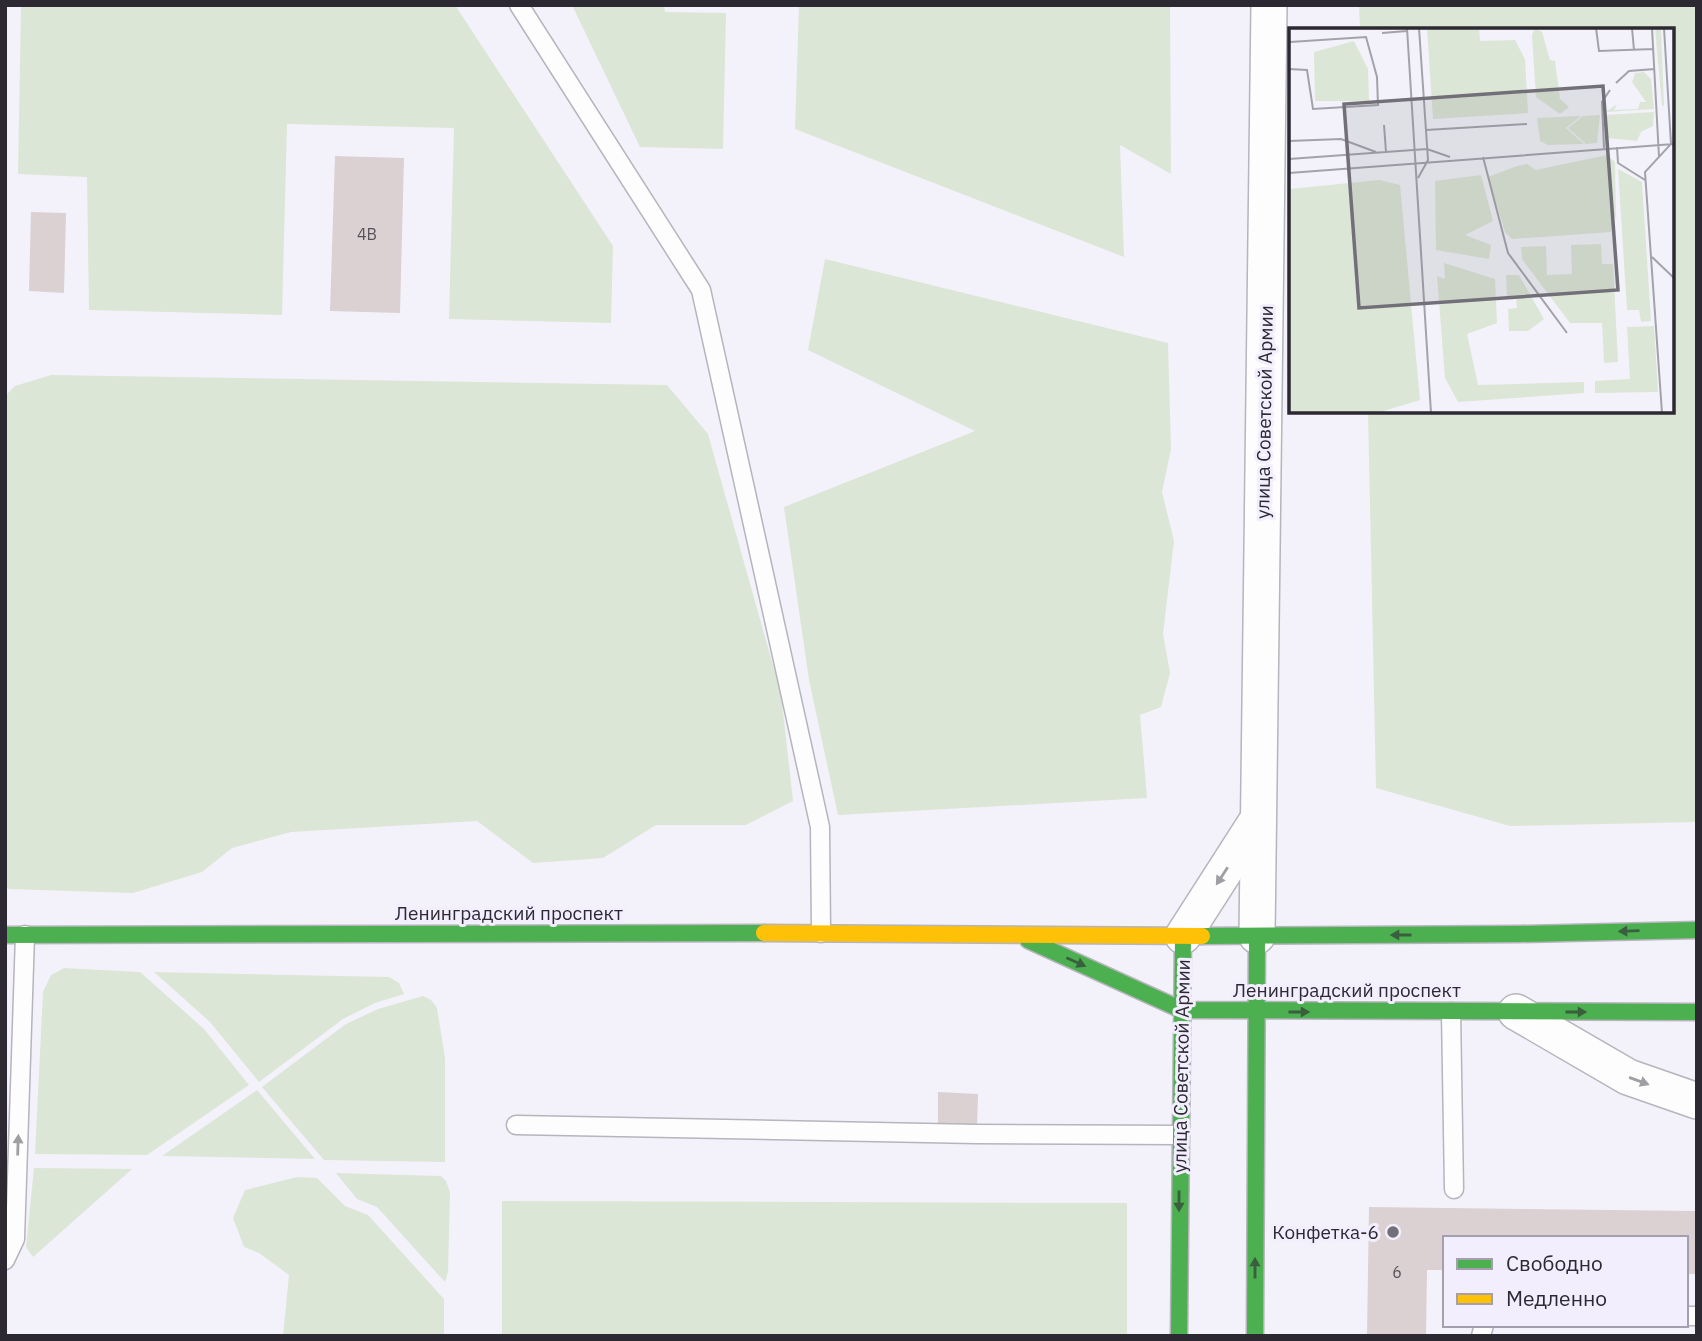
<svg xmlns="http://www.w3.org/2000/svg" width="1702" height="1341" font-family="'IBM Plex Sans',sans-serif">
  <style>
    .green { fill: #dce6d6 }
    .building { fill: #dbd0d2 }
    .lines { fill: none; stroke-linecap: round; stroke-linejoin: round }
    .lane-casing { stroke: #b6b4bc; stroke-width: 21 }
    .street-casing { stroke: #b6b4bc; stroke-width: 38 }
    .fast-casing { stroke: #b6b4bc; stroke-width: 19 }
    .slow-casing { stroke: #b6b4bc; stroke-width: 19 }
    .lane { stroke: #fdfdfe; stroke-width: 18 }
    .street { stroke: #fdfdfe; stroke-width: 35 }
    .fast { stroke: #4caf50; stroke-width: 16 }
    .slow { stroke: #ffc107; stroke-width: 16 }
    .oneway { fill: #9f9ea2 }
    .oneway2 { fill: #395f3e }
    .poi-dot { fill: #726f78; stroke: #f2eefd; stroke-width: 2.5 }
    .labels { text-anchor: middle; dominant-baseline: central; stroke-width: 6; stroke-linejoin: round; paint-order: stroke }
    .number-label { font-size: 16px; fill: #58535a }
    .street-label { font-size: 19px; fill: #2c2932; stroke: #f2eefd }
    .poi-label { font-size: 19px; fill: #2c2932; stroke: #f2eefd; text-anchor: end }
    .inset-road { fill: none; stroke: #a3a2aa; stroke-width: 2 }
    .view { fill: #726f78; fill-opacity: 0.15; stroke: #726f78; stroke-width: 3.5 }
    .inset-edge { fill: none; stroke: #2c2932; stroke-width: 3.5 }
  </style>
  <rect width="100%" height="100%" fill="#f3f2fa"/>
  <g class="green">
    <path d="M21 5H455L613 246 611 323 449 319 454 128 287 124 282 315 89 310 87 177 18 174Z"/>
    <path d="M572 5H664L665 12 726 13 723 149 640 147Z"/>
    <path d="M799 5H1170L1171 174 1120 145 1124 257 795 129Z"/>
    <path d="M1359 5H1697V822L1510 826 1376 788 1368 411H1672V30H1360Z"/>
    <path d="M825 259 1168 343 1171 449 1162 492 1174 541 1163 634 1170 673 1161 707 1140 715 1147 798 838 815 809 680 784 507 975 431 808 350Z"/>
    <path d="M51 375 667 385 708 434 781 694 793 801 746 825H656L603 858 533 863 477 821 291 832 232 848 202 872 133 893 9 889 5 886V396L15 386Z"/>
    <path d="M64 968 140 972 204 1029 249 1085 147 1155 35 1154 43 992 51 975Z"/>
    <path d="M154 972 389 977 399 983 404 994 375 1003 343 1019 259 1082 210 1022Z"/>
    <path d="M423 996 431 1000 437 1008 445 1058V1162L324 1160 262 1087 346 1024 378 1009Z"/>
    <path d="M257 1090 315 1159 162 1156Z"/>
    <path d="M34 1168 132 1169 33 1257 26 1247Z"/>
    <path d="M336 1173 441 1176 446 1181 450 1192 448 1272 445 1282 377 1207 357 1199Z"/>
    <path d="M297 1177 317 1178 345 1206 368 1215 444 1299V1336H283L289 1275 259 1253 244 1247 233 1218 245 1190Z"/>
    <path d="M502 1201 1127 1203V1336H502Z"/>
  </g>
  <g class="building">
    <path d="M335 156 404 158 400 313 330 311Z"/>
    <path d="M31 212 66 213 64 293 29 291Z"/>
    <path d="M938 1092 978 1094 977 1128 938 1127Z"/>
    <path d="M1369 1207 1697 1211V1274H1686V1238H1445V1270H1427L1426 1336H1367Z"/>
  </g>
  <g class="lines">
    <g class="lane-casing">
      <g id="lane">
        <path d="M519 5 701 290 820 827 821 933"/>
        <path d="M1451 1012 1454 1189"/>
        <path d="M516 1125 976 1134 1180 1135"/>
        <path d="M5 1260 15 1239 25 935"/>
        <path d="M1686 1316H1697"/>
        <path d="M1481 1336 1484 1325"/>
      </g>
    </g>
    <g class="street-casing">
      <g id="street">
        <path d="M1183 936 1258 819"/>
        <path d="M1257 936 1269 5"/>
        <path d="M1516 1012 1628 1077 1697 1101"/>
      </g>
    </g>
    <g class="fast-casing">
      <g id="fast">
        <path d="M5 935 764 933"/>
        <path d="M1202 936 1519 934 1697 930"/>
        <path d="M1028 940 1182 1010 1697 1012"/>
        <path d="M1179 1336 1183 936"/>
        <path d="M1255 1336 1257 936"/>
      </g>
    </g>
    <g class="slow-casing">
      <path id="slow" d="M764 933 1202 936"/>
    </g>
    <use href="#lane" class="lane"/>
    <use href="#street" class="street"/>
    <use href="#fast" class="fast"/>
    <use href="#slow" class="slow"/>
  </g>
  <defs><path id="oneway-solid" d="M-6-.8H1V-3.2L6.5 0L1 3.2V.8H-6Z" transform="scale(1.75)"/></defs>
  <g class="oneway">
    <use href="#oneway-solid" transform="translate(1222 876) rotate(123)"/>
    <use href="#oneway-solid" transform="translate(1639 1081) rotate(20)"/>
    <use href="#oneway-solid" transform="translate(18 1145) rotate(-88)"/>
  </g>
  <g class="oneway2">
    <use href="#oneway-solid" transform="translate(1629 931) rotate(178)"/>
    <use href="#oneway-solid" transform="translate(1401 935) rotate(180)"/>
    <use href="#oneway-solid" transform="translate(1076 962) rotate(24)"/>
    <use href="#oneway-solid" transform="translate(1299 1012)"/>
    <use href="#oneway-solid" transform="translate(1576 1012)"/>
    <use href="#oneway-solid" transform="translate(1179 1201) rotate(90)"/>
    <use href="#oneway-solid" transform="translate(1255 1268) rotate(-90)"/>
  </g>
  <circle class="poi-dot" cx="1393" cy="1232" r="7"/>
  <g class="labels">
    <g class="number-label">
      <text x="367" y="234">4В</text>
      <text x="1397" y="1272">6</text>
    </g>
    <g class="street-label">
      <text transform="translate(1264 412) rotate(-89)">улица Советской Армии</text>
      <text x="509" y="913">Ленинградский проспект</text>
      <text x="1347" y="990">Ленинградский проспект</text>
      <text transform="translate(1181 1066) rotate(-89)">улица Советской Армии</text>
    </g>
    <g class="poi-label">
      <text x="1379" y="1232">Конфетка-6</text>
    </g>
  </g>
  <g transform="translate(1289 28)">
    <rect width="385" height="385" fill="#f3f2fa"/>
    <path d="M138 0H190L191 13 226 12 236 31 239 85 144 91ZM246 0 253 4 261 32 266 33 271 71 280 79 271 86 247 69 243 7ZM366 0H372L375 78H373ZM65 13 79 41 80 73H26L25 24ZM355 44 362 51 365 81 317 84 328 76 325 82 349 81 351 74H357L343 54 346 45ZM365 84 364 98 352 104 348 113 317 110 316 87ZM311 87 308 115 297 116 279 100 294 88ZM292 88 277 100 295 116 259 117 251 113 248 90ZM318 127 326 134 327 187 322 204 223 211 216 204 199 149 228 138 238 136 247 142ZM329 141 353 154 362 293 352 294 350 282H338ZM192 147 204 193 176 207 202 217 200 231 147 222 146 153ZM90 152 111 157 131 372 88 385H0V161ZM312 216 313 236H324L329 334 315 335 313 295H281L233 231 232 219 257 218 258 247 283 246 282 217ZM155 235 206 251 208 295 178 306 189 357 295 354V365L169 374 156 350 148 248 156 251ZM217 247H230L255 291 239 303H220L219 281 228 280 227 268H218ZM365 298 369 364 306 365V353L341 351 338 299Z" fill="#dce6d6"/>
    <path class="inset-road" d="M118 0 142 385M307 0 310 23 364 21M343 0 345 22M363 0 370 129M93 5 118 3M0 41 18 42 24 81 89 77 88 49 77 9 1 14M327 55 340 43 366 41M95 97 97 124M137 102 238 96M0 113 52 111 87 124M328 119 329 135 356 152M315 120 313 74 321 62M194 129 219 225 278 305M0 131 138 121 161 129M0 145 385 116M129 150 139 132 130 0M363 229 385 250M373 385 356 144 382 116 375 0"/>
    <path class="view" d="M314 58 329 262 70 280 55 76Z"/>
    <rect width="385" height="385" class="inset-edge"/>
  </g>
  <rect width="1702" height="1341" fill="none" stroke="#2c2932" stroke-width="14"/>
  <rect x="1443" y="1236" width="245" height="91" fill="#f2eefd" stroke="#a39fac" stroke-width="2"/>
  <rect x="1457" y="1259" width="35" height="10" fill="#4caf50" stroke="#a39fac" stroke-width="2"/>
  <text x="1506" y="1271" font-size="21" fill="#2c2932">Свободно</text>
  <rect x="1457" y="1294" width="35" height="10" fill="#ffc107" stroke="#a39fac" stroke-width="2"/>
  <text x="1506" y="1306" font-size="21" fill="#2c2932">Медленно</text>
</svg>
